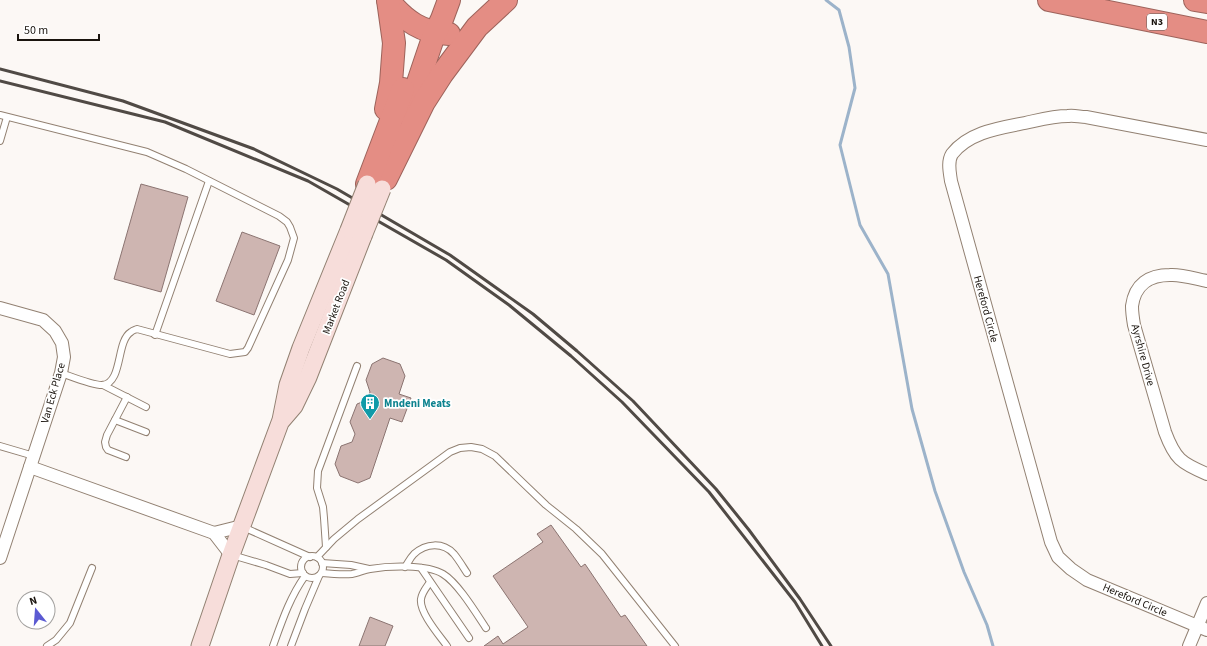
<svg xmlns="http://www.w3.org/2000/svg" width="1207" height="646" font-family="'Source Sans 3',sans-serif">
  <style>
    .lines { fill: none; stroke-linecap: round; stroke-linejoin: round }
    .stream { stroke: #9cb3ca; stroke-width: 3 }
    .building { fill: #ceb5b1; stroke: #8b7471 }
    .lane-casing { stroke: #928172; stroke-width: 8 }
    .street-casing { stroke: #928172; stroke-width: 14 }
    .secondary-casing { stroke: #928172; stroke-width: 19 }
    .highway-casing { stroke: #9d635b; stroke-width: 24 }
    .lane { stroke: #fff; stroke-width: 6 }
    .street { stroke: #fff; stroke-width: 12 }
    .secondary { stroke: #f7ddda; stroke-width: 17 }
    .highway { stroke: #e48d84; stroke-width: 22 }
    .rail { stroke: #504a45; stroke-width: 3 }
    .secondary-bridge-casing { stroke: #928172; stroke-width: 19; stroke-linecap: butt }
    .secondary-bridge { stroke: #f7ddda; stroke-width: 17 }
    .labels { text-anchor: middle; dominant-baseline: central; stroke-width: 3.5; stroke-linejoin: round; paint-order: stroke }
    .shield { fill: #fff; stroke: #5f5a56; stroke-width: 1 }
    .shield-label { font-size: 10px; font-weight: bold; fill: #1a140e }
    .street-label { font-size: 11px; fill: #1a140e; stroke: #fff }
    .culture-label { font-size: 11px; font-weight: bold; fill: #0d838f; stroke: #fff; text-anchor: start }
  </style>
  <rect width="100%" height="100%" fill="#fcf8f5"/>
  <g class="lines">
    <path class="stream" d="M826 0 839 10 849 47 855 88 840 145 860 225 888 274 912 409 935 491 964 572 987 625 993 646"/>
  </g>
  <g class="building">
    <path d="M141 184 188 197 161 292 114 279Z"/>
    <path d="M242 232 280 246 254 315 216 301Z"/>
    <path d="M383 358 400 364 405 376 399 394 411 398 402 422 390 418 370 478 358 483 340 476 335 464 341 446 352 442 355 434 350 422 357 404 367 400 370 392 366 380 372 364Z"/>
    <path d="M551 525 581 567 585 564 621 617 625 615 647 646H484L498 636 503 644 528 627 493 576 543 542 537 534Z"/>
    <path d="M370 617 393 626 385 646H359Z"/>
  </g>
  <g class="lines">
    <g class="lane-casing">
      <g id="lane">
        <path d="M0 115 147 152 186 169 279 216 287 222 290 227 294 238 288 260 248 348 245 352 230 354 137 329C135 330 133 330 131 332 116 341 123 382 103 385 94 386 70 376 61 373"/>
        <path d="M0 141 7 117"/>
        <path d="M155 335 209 181"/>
        <path d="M103 385 146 407"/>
        <path d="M115 420 146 432"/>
        <path d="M0 446 34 456"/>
        <path d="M126 457 108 450 106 447 105 442 107 435 127 397"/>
        <path d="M243 527 310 557"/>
        <path d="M326 547 324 518 323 507 317 488 318 471 357 366"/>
        <path d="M232 555 266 565 290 574 303 573"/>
        <circle cx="312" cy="567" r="11"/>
        <path d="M317 557 334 539 358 519 450 452 460 448 471 447 482 449 495 456 546 505 576 529 602 554 675 646"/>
        <path d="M322 563 351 565 369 569"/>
        <path d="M405 567C408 563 410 558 414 554 426 543 443 542 454 554 459 560 463 567 467 573"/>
        <path d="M421 568 469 638"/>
        <path d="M322 573C332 574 342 575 352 574 358 573 364 570 370 569 388 566 427 564 443 574 458 583 476 613 486 628"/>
        <path d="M430 582C427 587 422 592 421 599 419 612 439 635 447 646"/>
        <path d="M47 646 56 640 70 623 92 568"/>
        <path d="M273 646C282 621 290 597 305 576"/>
        <path d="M291 646 305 609 319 576"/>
      </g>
    </g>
    <g class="street-casing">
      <g id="street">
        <path d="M1207 140 1086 117C1080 117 1074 115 1068 116 1053 116 1039 120 1025 123 1000 128 969 132 952 154 947 162 950 173 951 181L1051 542 1058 557 1071 569 1087 580 1207 630"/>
        <path d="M1207 281C1196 279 1181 274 1170 275 1149 275 1135 284 1132 306 1132 312 1133 319 1134 325L1165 432C1175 459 1181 463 1207 474"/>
        <path d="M0 308 43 320 55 331 62 343 64 357 61 373 0 558"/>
        <path d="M30 467 214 533 231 555"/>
        <path d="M214 533 242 526"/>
        <path d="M1189 646 1207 603"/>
      </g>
    </g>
    <g class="secondary-casing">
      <g id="secondary">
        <path d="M282 420 294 406 308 377 363 236"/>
        <path d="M200 646 231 555 281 420 288 385 301 348 349 230"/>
      </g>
    </g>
    <g class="highway-casing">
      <g id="highway">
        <path d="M388 0C405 21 422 33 449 34"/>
        <path d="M1049 0 1207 32"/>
        <path d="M1195 0 1207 2"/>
        <path d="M386 109 391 83 394 43 388 0"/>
        <path d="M408 112 433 38 442 19 449 0"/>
        <path d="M386 179 424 102 442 74 477 27 506 0"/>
        <path d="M367 184 403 89"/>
      </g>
    </g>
    <use href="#lane" class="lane"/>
    <use href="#street" class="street"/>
    <use href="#secondary" class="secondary"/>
    <use href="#highway" class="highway"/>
    <g class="rail">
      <path d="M0 69 123 101 254 149 337 189 450 255 533 314 577 351 633 401 716 489 749 530 800 599 831 646"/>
      <path d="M0 81 165 122 308 181 446 260 509 305 571 356 622 402 709 492 795 602 822 646"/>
    </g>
    <g class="secondary-bridge-casing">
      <g id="secondary-bridge">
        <path d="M349 230 367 184"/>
        <path d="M363 236 382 189"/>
      </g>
    </g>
    <use href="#secondary-bridge" class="secondary-bridge"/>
  </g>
  <defs>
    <g id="building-pin" transform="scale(1)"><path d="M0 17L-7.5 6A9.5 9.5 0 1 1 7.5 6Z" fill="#0f9aa8" stroke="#fff"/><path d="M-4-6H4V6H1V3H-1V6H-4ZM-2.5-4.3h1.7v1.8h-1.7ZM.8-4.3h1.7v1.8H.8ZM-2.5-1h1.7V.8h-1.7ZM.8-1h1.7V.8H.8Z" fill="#fff"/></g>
  </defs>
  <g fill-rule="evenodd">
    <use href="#building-pin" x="370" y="403"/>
  </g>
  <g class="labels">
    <rect class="shield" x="1147" y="14" width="20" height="16" rx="3"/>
    <g class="shield-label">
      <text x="1157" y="22">N3</text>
    </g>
    <g class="street-label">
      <text transform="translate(336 307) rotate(-69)">Market Road</text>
      <text transform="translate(986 309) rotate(75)">Hereford Circle</text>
      <text transform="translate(1143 355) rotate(75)">Ayrshire Drive</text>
      <text transform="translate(53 393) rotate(-74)">Van Eck Place</text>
      <text transform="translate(1135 600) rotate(23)">Hereford Circle</text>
    </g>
    <g class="culture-label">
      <text x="384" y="403">Mndeni Meats</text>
    </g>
  </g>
  <g transform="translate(36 610) rotate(343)"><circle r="19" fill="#ffffff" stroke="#a3a19f"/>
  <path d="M0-3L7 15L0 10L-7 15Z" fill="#5b5ad2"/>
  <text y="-6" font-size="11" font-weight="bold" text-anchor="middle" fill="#1a140e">N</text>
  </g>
  <path d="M18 34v6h81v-6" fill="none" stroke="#1a140e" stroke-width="2"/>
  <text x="24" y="34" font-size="12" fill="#1a140e" stroke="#ffffff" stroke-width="3" paint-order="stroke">50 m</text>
</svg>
